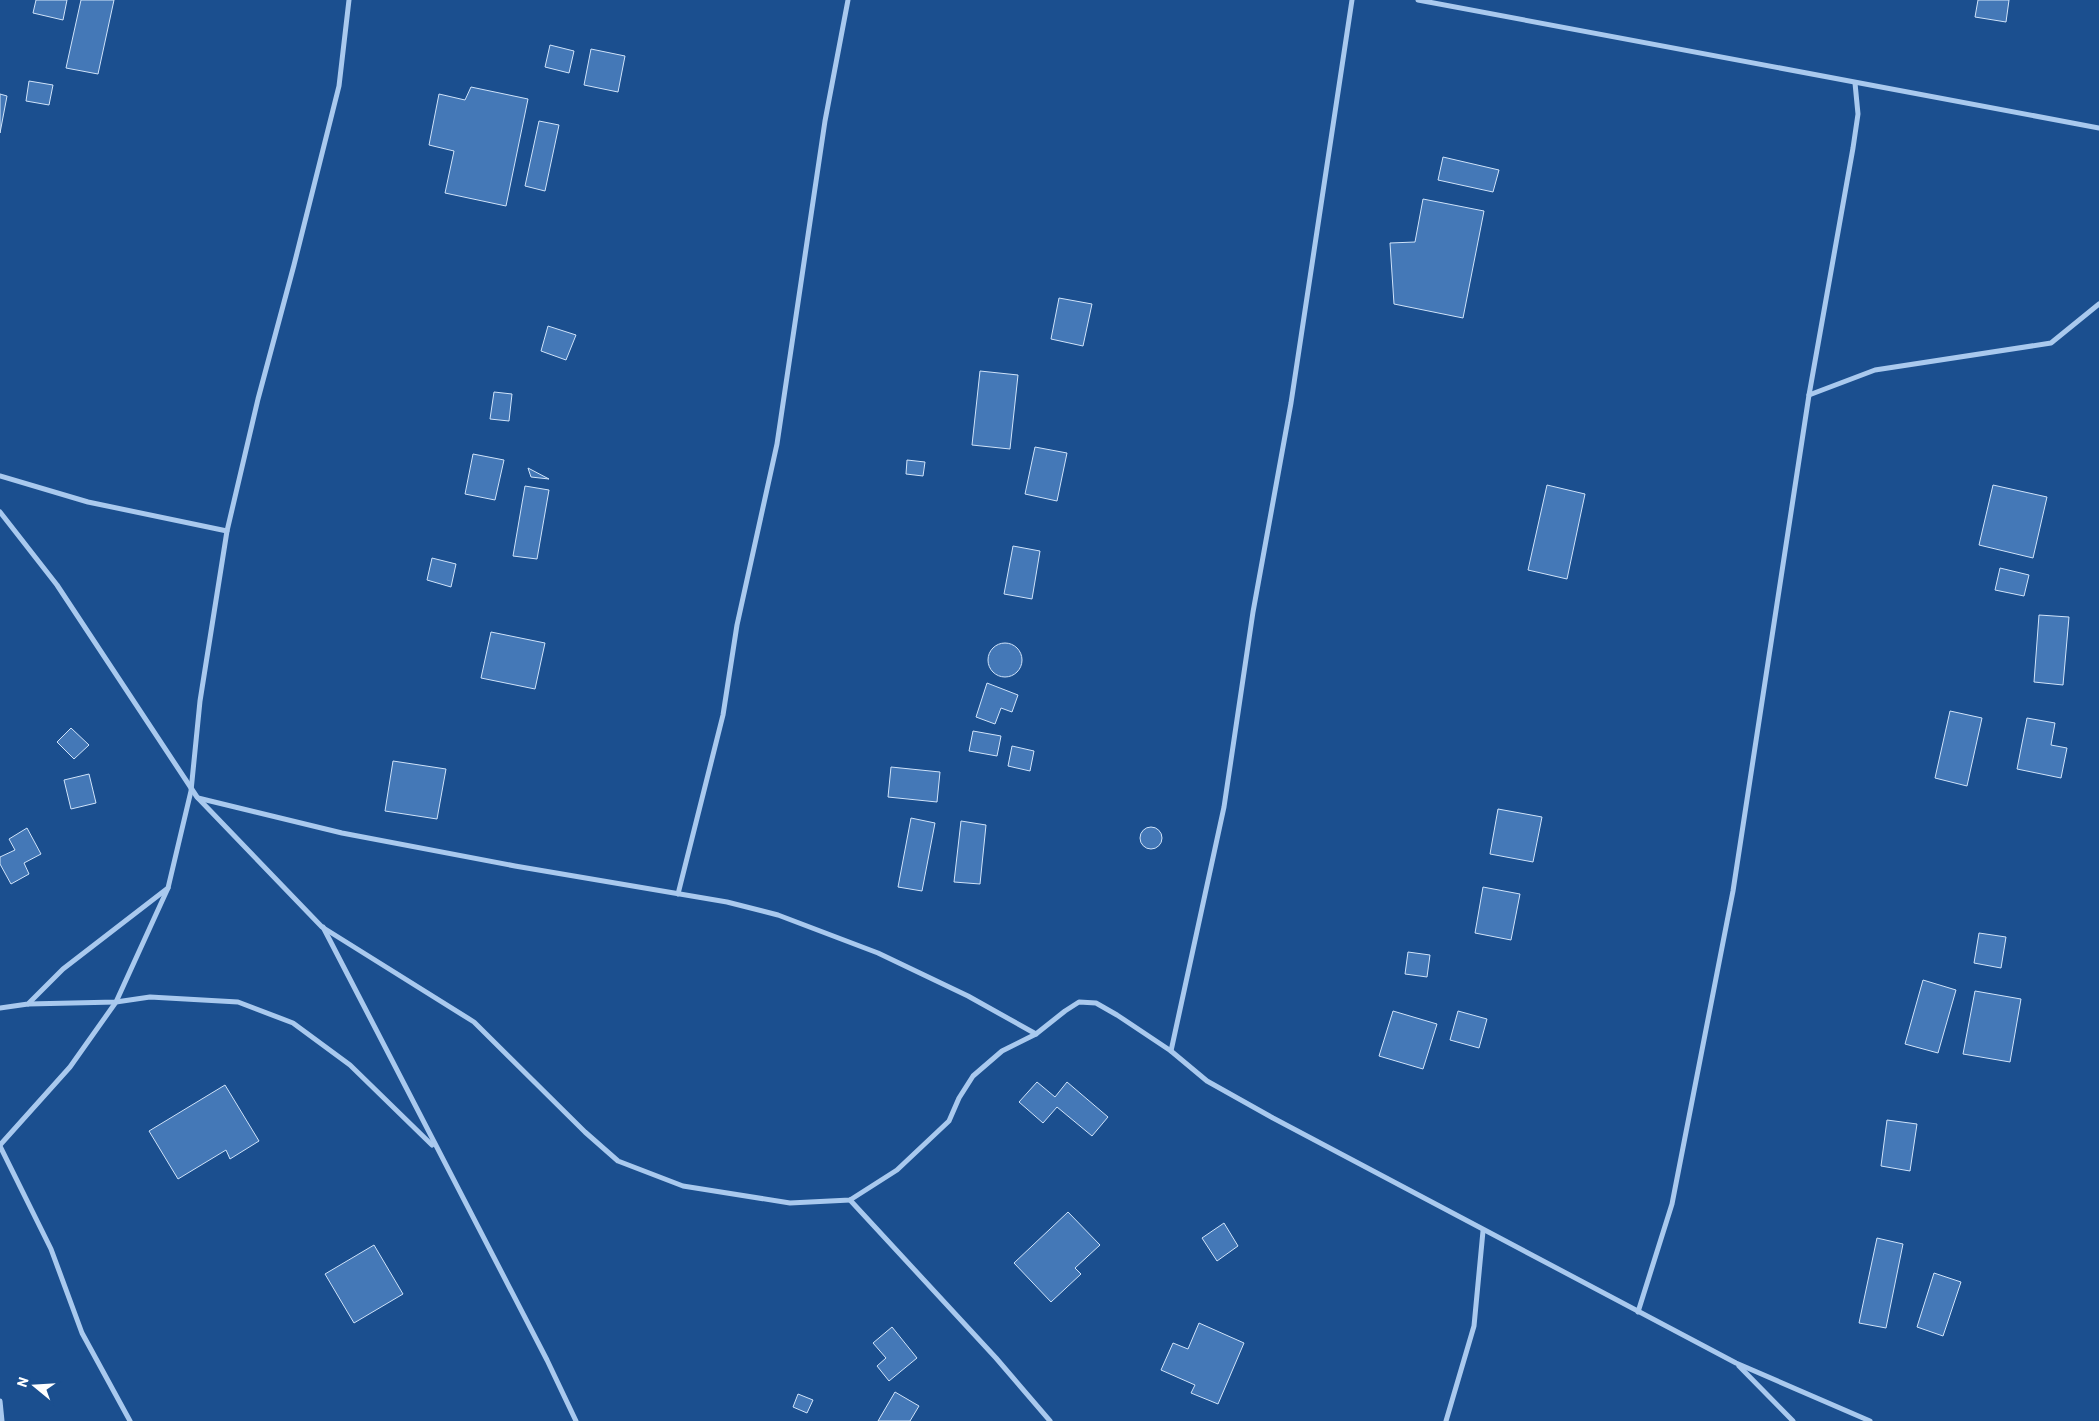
<svg xmlns="http://www.w3.org/2000/svg" width="2099" height="1421" font-family="Barlow,sans-serif">
  <style>
    .building { fill: #4478b7; stroke: #cfe3fa }
    .lines { fill: none; stroke-linecap: round; stroke-linejoin: round }
    .minor { stroke: #a9c9ee; stroke-width: 5 }
  </style>
  <rect width="100%" height="100%" fill="#1b4f8f"/>
  <g class="building">
    <path d="M36 0H67L63 20 33 13Z"/>
    <path d="M81 0H114L98 74 66 68Z"/>
    <path d="M1978 0H2009L2006 22 1975 17Z"/>
    <path d="M550 45 574 51 569 73 545 67Z"/>
    <path d="M591 49 625 56 618 92 584 85Z"/>
    <path d="M29 81 53 85 49 105 26 101Z"/>
    <path d="M471 87 528 99 506 206 445 193 454 151 429 145 439 94 465 100Z"/>
    <path d="M0 94 7 96 0 133Z"/>
    <path d="M539 121 559 125 545 191 525 186Z"/>
    <path d="M1443 157 1499 170 1493 192 1438 180Z"/>
    <path d="M1423 199 1484 211 1463 318 1394 304 1390 243 1415 242Z"/>
    <path d="M1059 298 1092 304 1083 346 1051 339Z"/>
    <path d="M548 326 576 335 566 360 541 351Z"/>
    <path d="M980 371 1018 375 1010 449 972 445Z"/>
    <path d="M494 392 512 394 509 421 490 419Z"/>
    <path d="M1035 447 1067 453 1057 501 1025 494Z"/>
    <path d="M473 454 504 460 495 500 465 494Z"/>
    <path d="M907 460 925 462 923 476 906 474Z"/>
    <path d="M528 468 549 479 531 477Z"/>
    <path d="M1547 485 1585 494 1567 579 1528 570Z"/>
    <path d="M1993 485 2047 497 2033 558 1979 545Z"/>
    <path d="M525 486 549 490 537 559 513 556Z"/>
    <path d="M1013 546 1040 551 1032 599 1004 594Z"/>
    <path d="M432 558 456 564 451 587 427 580Z"/>
    <path d="M2000 568 2029 575 2024 596 1995 590Z"/>
    <path d="M2039 615 2069 617 2063 685 2034 682Z"/>
    <path d="M491 632 545 643 535 689 481 678Z"/>
    <circle cx="1005" cy="660" r="17"/>
    <path d="M987 683 1018 695 1012 712 1001 708 995 724 976 717Z"/>
    <path d="M1950 711 1982 718 1967 786 1935 778Z"/>
    <path d="M2027 718 2055 723 2051 745 2067 748 2061 778 2017 769Z"/>
    <path d="M71 728 89 745 74 759 57 742Z"/>
    <path d="M973 731 1001 736 997 756 969 751Z"/>
    <path d="M1012 746 1034 751 1030 771 1008 766Z"/>
    <path d="M393 761 446 769 437 819 385 811Z"/>
    <path d="M891 767 940 772 937 802 888 797Z"/>
    <path d="M89 774 96 803 71 809 64 780Z"/>
    <path d="M1498 809 1542 817 1533 862 1490 854Z"/>
    <path d="M911 818 935 823 922 891 898 887Z"/>
    <path d="M961 821 986 825 980 884 954 882Z"/>
    <circle cx="1151" cy="838" r="11"/>
    <path d="M27 828 41 854 24 863 29 874 11 884 0 864V857L15 850 9 839Z"/>
    <path d="M1483 887 1520 894 1511 940 1475 933Z"/>
    <path d="M1979 933 2006 937 2001 968 1974 963Z"/>
    <path d="M1408 952 1430 955 1427 977 1405 974Z"/>
    <path d="M1923 980 1956 990 1938 1053 1905 1044Z"/>
    <path d="M1975 991 2021 999 2010 1062 1963 1054Z"/>
    <path d="M1393 1011 1437 1024 1423 1069 1379 1056Z"/>
    <path d="M1458 1011 1487 1019 1479 1048 1450 1040Z"/>
    <path d="M1037 1082 1055 1097 1067 1082 1108 1117 1092 1136 1057 1107 1043 1123 1019 1102Z"/>
    <path d="M225 1085 259 1141 230 1159 226 1150 178 1179 149 1131Z"/>
    <path d="M1887 1120 1917 1124 1910 1171 1881 1166Z"/>
    <path d="M1068 1212 1100 1245 1075 1268 1081 1274 1051 1302 1014 1263Z"/>
    <path d="M1224 1223 1238 1246 1217 1261 1202 1238Z"/>
    <path d="M1877 1238 1903 1244 1886 1328 1859 1323Z"/>
    <path d="M374 1245 403 1294 354 1323 325 1274Z"/>
    <path d="M1934 1273 1961 1282 1943 1336 1917 1327Z"/>
    <path d="M1199 1323 1244 1343 1218 1404 1191 1393 1195 1385 1161 1370 1173 1343 1188 1349Z"/>
    <path d="M892 1327 917 1358 889 1381 877 1366 886 1358 873 1343Z"/>
    <path d="M895 1392 919 1406 910 1421H878Z"/>
    <path d="M798 1394 813 1400 807 1413 793 1407Z"/>
  </g>
  <g class="lines">
    <g class="minor">
      <path d="M1418 0 2099 128"/>
      <path d="M1809 395 1875 370 2051 343 2099 304"/>
      <path d="M0 476 88 502 227 531"/>
      <path d="M0 512 57 585 197 797 322 927 474 1022 585 1132 618 1161 683 1186 790 1203 850 1200 897 1170 949 1121 959 1098 973 1076 1002 1051 1036 1034 1065 1011 1079 1002 1096 1003 1117 1015 1171 1051 1207 1081 1273 1118 1736 1363 1870 1421"/>
      <path d="M198 798 342 833 515 866 727 902 778 915 878 953 968 996 1036 1034"/>
      <path d="M678 894 723 715 737 625 777 444 825 121 848 0"/>
      <path d="M323 927 547 1360 576 1421"/>
      <path d="M28 1004 116 1002 150 997 238 1002 293 1023 350 1065 432 1145"/>
      <path d="M0 1008 28 1004 63 969 168 888 191 791 200 701 227 531 258 399 294 265 339 86 349 0"/>
      <path d="M1171 1051 1224 807 1253 612 1291 403 1352 0"/>
      <path d="M0 1145 70 1067 116 1002 168 888"/>
      <path d="M0 1146 51 1249 82 1333 130 1421"/>
      <path d="M850 1200 996 1358 1050 1421"/>
      <path d="M1638 1312 1672 1204 1733 891 1809 395 1853 148 1858 114 1855 83"/>
      <path d="M1739 1366 1793 1421"/>
      <path d="M0 1401 2 1421"/>
      <path d="M1446 1421 1474 1326 1483 1231"/>
    </g>
  </g>
  <g transform="translate(35 1386) rotate(288)" stroke="#1b4f8f" stroke-width="4" paint-order="stroke">
  <path d="M0-4L9 19L0 12L-9 19Z" fill="#ffffff"/>
  <text y="-8" font-size="14" font-weight="bold" text-anchor="middle" fill="#ffffff">N</text>
  </g>
</svg>
